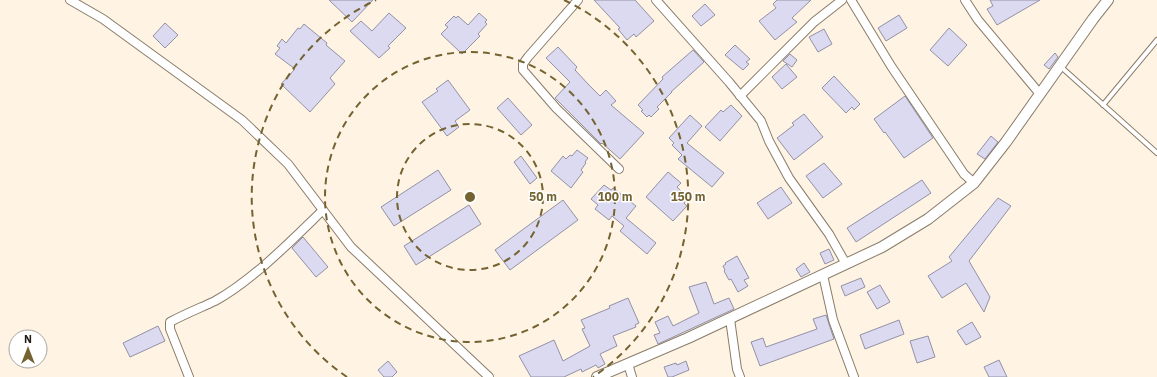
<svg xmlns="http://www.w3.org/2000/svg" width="1157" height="377" font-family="'IBM Plex Sans',sans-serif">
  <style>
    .building { fill: #dbdaf1; stroke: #9291a6 }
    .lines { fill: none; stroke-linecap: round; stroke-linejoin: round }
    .service-casing { stroke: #897c6a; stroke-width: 6 }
    .minor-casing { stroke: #897c6a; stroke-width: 10 }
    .tertiary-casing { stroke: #897c6a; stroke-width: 12 }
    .service { stroke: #fff; stroke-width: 4 }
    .minor { stroke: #fff; stroke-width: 8 }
    .tertiary { stroke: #fff; stroke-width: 10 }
    .ring { fill: none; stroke: #746331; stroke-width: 2; stroke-dasharray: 7 5 }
    .centre { fill: #746331; stroke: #fff; stroke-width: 2 }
    .ring-label { font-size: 12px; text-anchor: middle; font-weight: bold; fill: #746331; stroke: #fff; stroke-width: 3; stroke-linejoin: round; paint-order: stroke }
  </style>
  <rect width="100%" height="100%" fill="#fff3e3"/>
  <g class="building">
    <path d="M329 0H373L352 22Z"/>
    <path d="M594 0H635L654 21 636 37 634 34 627 40 618 29 620 28Z"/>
    <path d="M777 0H811L792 18 797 22 775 40 759 21 776 8 773 4Z"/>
    <path d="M990 0H1040L997 25 987 9 993 6Z"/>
    <path d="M705 4 715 15 701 26 692 16Z"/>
    <path d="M389 13 406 28 388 46 390 48 379 58 350 31 361 21 372 31Z"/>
    <path d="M479 13 487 20 485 22 487 24 478 34 480 36 462 54 441 34 448 27 445 25 454 16 456 18 458 16 468 25Z"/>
    <path d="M899 15 907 28 886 41 878 28Z"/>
    <path d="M165 23 178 35 165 48 153 36Z"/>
    <path d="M304 24 327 43 326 45 345 61 330 78 335 84 310 112 281 84 295 69 275 54 280 48 277 46 282 39 286 43 298 28 300 29Z"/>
    <path d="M949 28 967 45 948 66 930 50Z"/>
    <path d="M824 29 832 44 818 52 809 37Z"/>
    <path d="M735 45 750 59 746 62 749 64 743 70 725 55Z"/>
    <path d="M558 47 577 67 575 70 589 85 600 96 606 90 616 101 611 105 644 133 620 159 602 143 601 144 555 98 570 82 546 58Z"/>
    <path d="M693 50 704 62 671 92H672L657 107 659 109 651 117 649 115 647 117 641 111 643 110 638 105 663 79 662 77Z"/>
    <path d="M1055 53 1058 57 1049 69 1044 65Z"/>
    <path d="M790 54 797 60 792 67 783 61Z"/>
    <path d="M786 64 797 77 782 89 772 77Z"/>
    <path d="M834 76 860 104 854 110 852 107 846 113 822 88Z"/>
    <path d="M448 80 470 110 455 121 459 127 447 136 422 102 438 91 436 89Z"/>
    <path d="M905 96 933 138 904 158 885 132 884 133 874 119Z"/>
    <path d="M508 98 532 125 521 135 497 108Z"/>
    <path d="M731 105 742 116 720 141 705 127 721 110 723 112Z"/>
    <path d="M804 114 823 137 794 160 777 138 794 125 792 123Z"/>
    <path d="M690 115 702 126 687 143 724 173 712 187 678 159 682 155 672 145 674 143 669 138Z"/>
    <path d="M991 136 998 142 985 159 977 154Z"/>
    <path d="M577 150 588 158 585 162 586 163 581 170 583 172 571 188 551 171 563 156 566 159 570 155 572 156Z"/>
    <path d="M521 156 537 178 530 184 514 162Z"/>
    <path d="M824 163 842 184 823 198 806 176Z"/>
    <path d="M438 170 451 190 394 226 381 207Z"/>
    <path d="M668 172 681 183 677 187 688 198 684 203 687 206 673 221 646 197Z"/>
    <path d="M922 180 931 193 856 242 847 228Z"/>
    <path d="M604 185 611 190 613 188 636 206 626 218 656 243 647 254 620 231 624 226 612 216 609 220 595 209 598 205 591 199Z"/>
    <path d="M781 187 792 203 768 219 757 203Z"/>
    <path d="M998 198 1011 206 969 261 990 297 984 312 966 283 942 298 928 276 952 261 949 257Z"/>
    <path d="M563 200 578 220 510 270 495 250Z"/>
    <path d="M469 205 481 224 416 265 404 246Z"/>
    <path d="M303 237 328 267 316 277 292 248Z"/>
    <path d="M829 249 834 260 825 264 820 253Z"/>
    <path d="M737 256 749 278 744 280 748 286 738 292 731 279 729 280 724 271 725 270 723 266 726 264 725 263Z"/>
    <path d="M804 263 810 272 801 277 796 269Z"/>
    <path d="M861 278 865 287 845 296 841 286Z"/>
    <path d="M706 282 714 304 729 298 734 309 658 344 654 335 660 333 655 322 668 316 673 326 699 313 689 287Z"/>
    <path d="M880 285 890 302 877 309 867 292Z"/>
    <path d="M628 298 639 323 635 325 636 327 613 336 617 346 600 354 605 364 598 368 596 365 582 372 581 369 564 377H531L519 356 554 340 563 361 590 346 582 329 585 328 581 320 610 308 609 306Z"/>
    <path d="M826 315 834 339 760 366 751 342 763 338 766 347 817 329 813 319Z"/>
    <path d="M899 320 904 334 865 349 860 335Z"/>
    <path d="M972 322 981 337 966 345 957 331Z"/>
    <path d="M158 326 165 341 130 357 123 343Z"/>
    <path d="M928 336 935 357 917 363 910 341Z"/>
    <path d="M999 360 1007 377H989L984 367Z"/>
    <path d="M388 361 397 372 392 377H384L378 370Z"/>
    <path d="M686 361 689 370 672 377H668L664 367 676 363 677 365Z"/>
  </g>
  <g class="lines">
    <g class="service-casing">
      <g id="service">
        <path d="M1060 66 1157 153"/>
        <path d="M1103 105 1157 40"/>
      </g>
    </g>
    <g class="minor-casing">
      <g id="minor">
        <path d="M70 0 103 19 242 120 288 164 351 247 489 377"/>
        <path d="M578 0 528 57 523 64V70L556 108 619 169"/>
        <path d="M656 0 729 82 761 121 769 141 789 178 829 234 846 264"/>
        <path d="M851 0 891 66 964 174 974 183"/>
        <path d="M965 0 978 20 1040 94"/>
        <path d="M740 96 814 22 842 0"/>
        <path d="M823 275 833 320 854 377"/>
        <path d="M730 319 737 369 740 377"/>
        <path d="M628 364 632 377"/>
        <path d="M189 377 170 329V322C185 314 200 308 215 301 253 280 292 240 323 210"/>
      </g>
    </g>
    <g class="tertiary-casing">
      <path id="tertiary" d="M597 377 688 338 882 247 928 219 974 183 1006 142 1093 19 1108 0"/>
    </g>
    <use href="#service" class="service"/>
    <use href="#minor" class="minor"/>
    <use href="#tertiary" class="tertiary"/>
  </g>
  <g class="ring">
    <circle cx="470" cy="197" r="73"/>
    <circle cx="470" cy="197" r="145"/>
    <path d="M347 377A218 218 0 0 1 376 0M564 0A218 218 0 0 1 593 377"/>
  </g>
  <circle cx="470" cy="197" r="6" class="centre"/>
  <g class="ring-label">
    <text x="543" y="201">50 m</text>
    <text x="615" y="201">100 m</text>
    <text x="688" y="201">150 m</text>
  </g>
  <g transform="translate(28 349)"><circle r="19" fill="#ffffff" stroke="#a7a5a2"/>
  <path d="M0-3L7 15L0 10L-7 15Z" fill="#746331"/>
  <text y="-6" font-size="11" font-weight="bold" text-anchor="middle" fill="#231d17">N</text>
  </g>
</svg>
